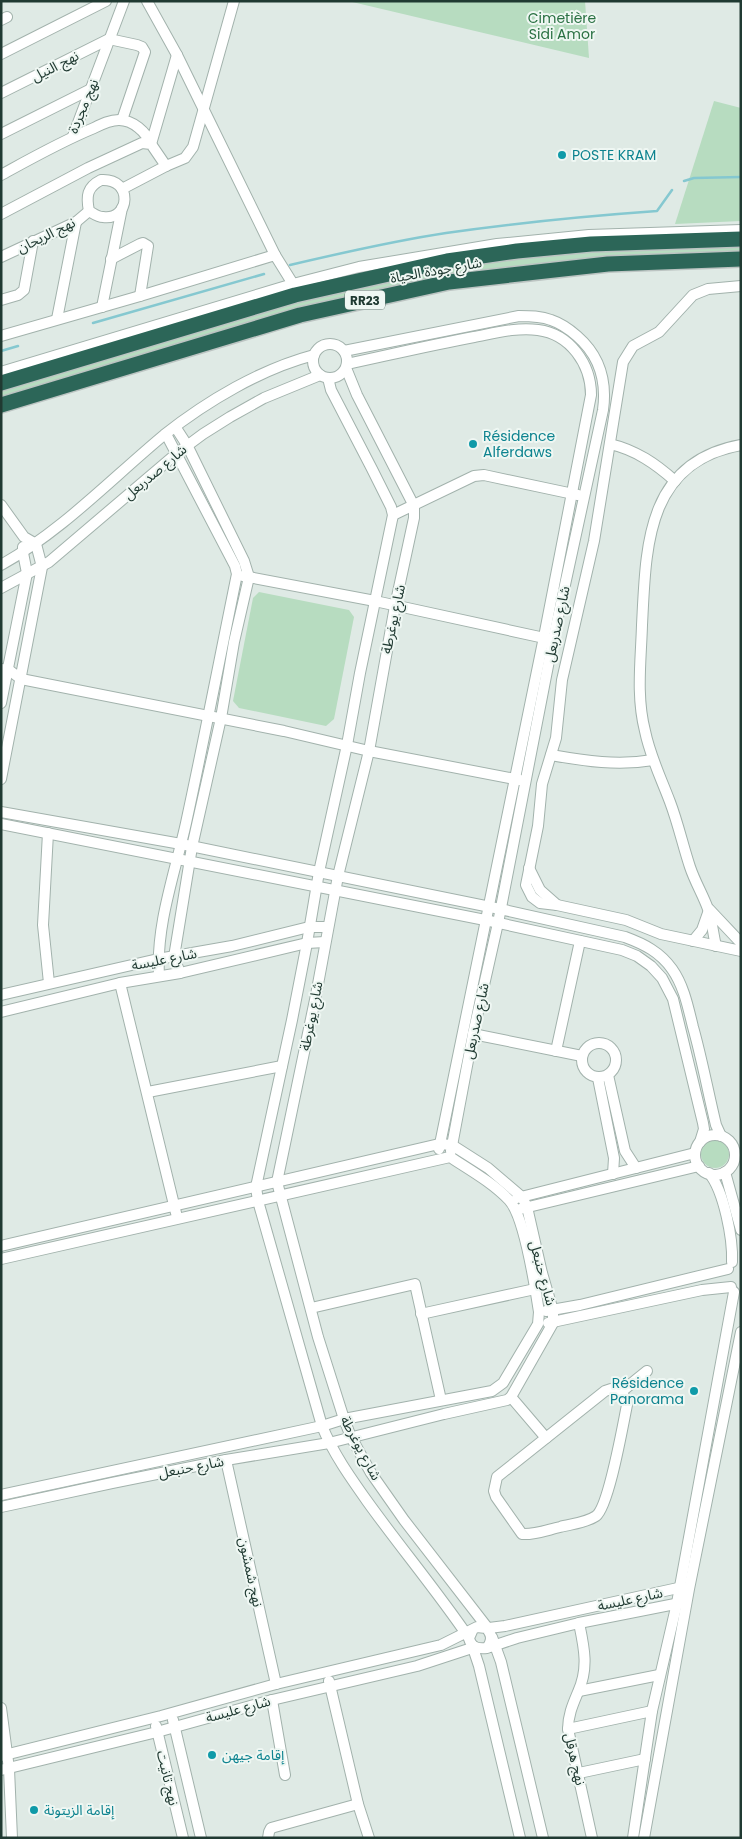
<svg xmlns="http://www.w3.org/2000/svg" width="742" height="1839" font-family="Poppins,'Noto Sans Arabic',sans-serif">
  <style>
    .green { fill: #b7dcc0 }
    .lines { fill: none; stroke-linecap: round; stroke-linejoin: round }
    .stream { stroke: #85c8d0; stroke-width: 2.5 }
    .minor-casing { stroke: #a2b2ac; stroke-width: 12 }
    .highway-casing { stroke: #bcc4c2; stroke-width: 18 }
    .minor { stroke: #fff; stroke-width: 10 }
    .highway { stroke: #2c6658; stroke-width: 15 }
    .culture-dot { fill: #0f9aa8; stroke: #eff7f3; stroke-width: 2 }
    .labels { text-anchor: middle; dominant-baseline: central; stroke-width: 4; stroke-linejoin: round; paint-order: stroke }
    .shield { fill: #eff7f3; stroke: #5e736c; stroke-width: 1 }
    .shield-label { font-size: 12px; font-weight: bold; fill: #203a32 }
    .park-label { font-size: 14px; fill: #2a7143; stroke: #eff7f3 }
    .street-label { font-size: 14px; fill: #203a32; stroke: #eff7f3 }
    .culture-label { font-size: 14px; fill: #0d838f; stroke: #eff7f3; text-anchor: start }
  </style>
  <rect width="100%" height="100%" fill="#dfeae5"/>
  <g class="green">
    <path d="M348 1H585L589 58Z"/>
    <path d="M714 101 741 108V221L675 224Z"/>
    <path d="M741 241V252L591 258 449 277 1 401V388L297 299 372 281 518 256Z"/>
    <path d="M259 592 349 610 354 617 334 719 326 726 239 708 233 701 253 598Z"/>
    <circle cx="715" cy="1154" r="14"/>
  </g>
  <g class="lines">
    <g class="stream">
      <path d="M684 181 694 178 741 177"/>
      <path d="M290 265C341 253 393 241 446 233 516 223 587 216 657 211L672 190"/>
      <path d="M93 323 264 274"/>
      <path d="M1 351 18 346"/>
    </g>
    <g class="minor-casing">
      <g id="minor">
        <path d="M147 1 177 55 275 255"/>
        <path d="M1 20 7 17"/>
        <path d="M1 54 106 1"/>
        <path d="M1 93 109 39 137 45 142 47 145 52 122 120"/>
        <path d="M1 134 91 89"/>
        <path d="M73 136 124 1"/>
        <path d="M166 166 185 158 193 147 234 1"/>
        <path d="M1 175C32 158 62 141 94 128 102 124 110 120 119 120 133 120 146 132 151 144L177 55"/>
        <path d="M101 180C134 178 130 221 103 217 97 217 93 213 89 211 86 196 87 187 101 180Z"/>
        <path d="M1 214 88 168 142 143 151 144 166 166 122 189"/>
        <path d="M1 257 76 222 89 211"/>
        <path d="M111 259 140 244 143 243 148 246 140 296"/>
        <path d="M741 286 708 289 693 295 659 332 633 346 623 362 594 541 562 680 556 738 542 784 538 826 526 885 532 897 540 903 557 905 626 920 661 934 741 951"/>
        <path d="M1 300 18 295 24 290 33 241"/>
        <path d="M102 307 122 208"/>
        <path d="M57 319 76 222"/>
        <path d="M1 336 140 296 275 255 293 284"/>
        <circle cx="330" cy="361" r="17"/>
        <path d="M344 351 519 316C530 316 541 316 551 320 560 323 569 329 577 336 600 356 607 381 603 410L553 640 498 923 473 1034 451 1151"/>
        <path d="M347 364C389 355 431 345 474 337 495 333 517 327 538 330 570 334 591 364 591 395L544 637 439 1149"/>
        <path d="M346 368 357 395 414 506V518L395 606 369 751 338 876 316 995 277 1182 318 1337 344 1419 351 1437 371 1473 404 1520 490 1631"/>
        <path d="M1 372 293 284 359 267 497 244 589 235 741 230"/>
        <path d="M328 378 331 390 372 469 391 507 393 515 360 673 347 745 319 872 307 943 292 1020 256 1187 258 1201 322 1426C333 1453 350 1477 367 1501 400 1547 437 1591 469 1638"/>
        <path d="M176 428 187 445 244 561 249 577 234 642 221 718 192 847 174 957 180 973"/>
        <path d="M610 444C636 450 656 464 675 481"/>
        <path d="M1 505 24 537 36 544 42 567 1 779"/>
        <path d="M393 515 474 476 484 475 578 495"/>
        <path d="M1 565C62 531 111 479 164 435 207 401 261 369 314 355"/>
        <path d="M243 576 375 601 549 639"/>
        <path d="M1 588 49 562 176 454 203 434 230 417 264 398 320 375"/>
        <path d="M1 669 9 670 21 679 284 731 369 751 520 780"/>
        <path d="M1 703 27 573 23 553V547"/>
        <path d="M551 755C585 761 618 766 653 760"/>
        <path d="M1 812 181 844 500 909 625 937C644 944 660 952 672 969 684 986 688 1007 693 1027 702 1059 708 1092 716 1125L721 1136"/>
        <path d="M1 824 485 920 622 950 637 956 651 966 662 978 673 999 703 1123 704 1129 700 1142"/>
        <path d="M48 833 43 925 49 983"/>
        <path d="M529 868 540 890 557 905"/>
        <path d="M709 909 741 943"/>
        <path d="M693 941 702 930 708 913"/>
        <path d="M716 946C713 934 712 920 708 909 703 895 695 882 690 867 683 846 678 823 670 802 661 778 650 756 645 731 636 696 641 660 642 625 646 549 645 462 741 445"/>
        <path d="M159 975C156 924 175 873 186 823 204 740 220 657 237 574L235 566 166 434"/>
        <path d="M120 983 176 1213"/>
        <path d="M1 995 158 959 232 946 309 927H328"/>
        <path d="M1 1012 120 983 180 973 307 943 325 942"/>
        <path d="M473 1034 582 1056"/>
        <circle cx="599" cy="1060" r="17"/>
        <path d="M556 1051 580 941"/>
        <path d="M608 1075 625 1151 636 1168"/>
        <path d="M598 1078 614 1158 613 1174"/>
        <path d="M148 1092 282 1066"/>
        <circle cx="715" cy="1155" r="20"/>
        <path d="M725 1172 741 1230"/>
        <path d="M709 1173C724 1191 733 1239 732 1262"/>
        <path d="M517 1198 695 1153"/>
        <path d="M520 1209 699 1166"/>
        <path d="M1 1246 439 1144 452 1145 488 1168 522 1197 527 1207 542 1273 553 1311V1323L511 1397 507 1400 444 1414 329 1443 226 1460 112 1483 1 1507"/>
        <path d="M1 1259 450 1157C470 1170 493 1183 509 1200 525 1217 535 1287 539 1312L538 1324 503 1383 492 1391 344 1419 322 1426 1 1495"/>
        <path d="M311 1308 415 1284 441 1400"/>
        <path d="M546 1311 580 1305 728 1269"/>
        <path d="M421 1314 535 1289"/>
        <path d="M548 1323 702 1290 731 1287"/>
        <path d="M611 1389C621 1391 625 1394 627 1405 623 1424 609 1506 596 1516 586 1523 571 1524 560 1527 547 1530 534 1535 522 1534L496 1497 494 1491 497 1477 605 1391Z"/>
        <path d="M621 1392 647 1371"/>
        <path d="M511 1397 546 1438"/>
        <path d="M226 1460 276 1684"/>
        <path d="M579 1623C584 1647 589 1668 578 1692 573 1704 568 1715 568 1729L592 1838"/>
        <path d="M484 1627 489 1628 505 1626 678 1588 683 1589"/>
        <path d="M492 1637 501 1662 543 1838"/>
        <path d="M472 1645 479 1666 520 1838"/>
        <path d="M490 1647 517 1638 579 1623 680 1603"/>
        <path d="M329 1681 358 1804 369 1838"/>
        <path d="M579 1691 659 1675"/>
        <path d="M272 1700 285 1775"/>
        <path d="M1 1708 9 1769 12 1838"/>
        <path d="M173 1720 201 1838"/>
        <path d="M156 1726 183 1838"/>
        <path d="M568 1729 652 1711"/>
        <path d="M1 1756 161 1716 276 1684 441 1645 477 1627 486 1628C493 1635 492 1641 487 1648 478 1649 471 1648 469 1638L473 1629"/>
        <path d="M1 1770 157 1732 272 1700 417 1666 475 1647"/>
        <path d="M579 1773 645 1759"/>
        <path d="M268 1838 269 1832 271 1828 358 1804"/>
        <path d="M633 1838 652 1711 677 1603 734 1292"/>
        <path d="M644 1838 689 1589 741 1332"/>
      </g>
    </g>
    <g class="highway-casing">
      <g id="highway">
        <path d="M1 383 295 295 447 261 517 251 591 244 741 239"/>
        <path d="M1 405 300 315 449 282 608 264 741 259"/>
      </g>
    </g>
    <use href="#minor" class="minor"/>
    <use href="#highway" class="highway"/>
  </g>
  <g class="culture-dot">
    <circle cx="562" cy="155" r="5"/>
    <circle cx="473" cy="444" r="5"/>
    <circle cx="694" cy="1391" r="5"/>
    <circle cx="212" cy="1755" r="5"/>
    <circle cx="34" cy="1810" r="5"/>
  </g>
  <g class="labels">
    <rect class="shield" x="345" y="290.5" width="40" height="19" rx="4"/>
    <g class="shield-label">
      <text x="365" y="300">RR23</text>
    </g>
    <g class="park-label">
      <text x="562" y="18">Cimetière<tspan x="562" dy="16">Sidi Amor</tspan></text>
    </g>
    <g class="street-label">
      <text transform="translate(55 66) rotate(-27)">نهج النيل</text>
      <text transform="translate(83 106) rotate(-67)">نهج مجردة</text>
      <text transform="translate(46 235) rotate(-26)">نهج الريحان</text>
      <text transform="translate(436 270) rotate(-10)">شارع جودة الحياة</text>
      <text transform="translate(155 472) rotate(-40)">شارع صدربعل</text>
      <text transform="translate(393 619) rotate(-78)">شارع يوغرطة</text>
      <text transform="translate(557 624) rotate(-78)">شارع صدربعل</text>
      <text transform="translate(164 959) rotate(-11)">شارع عليسة</text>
      <text transform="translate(311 1016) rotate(-79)">شارع يوغرطة</text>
      <text transform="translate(476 1021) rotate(-78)">شارع صدربعل</text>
      <text transform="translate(543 1273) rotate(75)">شارع حنبعل</text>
      <text transform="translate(361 1448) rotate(62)">شارع يوغرطة</text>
      <text transform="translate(191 1467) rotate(-11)">شارع حنبعل</text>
      <text transform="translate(251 1572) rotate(78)">نهج شمشون</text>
      <text transform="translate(630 1599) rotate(-12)">شارع عليسة</text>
      <text transform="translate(238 1709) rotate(-15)">شارع عليسة</text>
      <text transform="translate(575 1759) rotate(77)">نهج هرقل</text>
      <text transform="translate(168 1778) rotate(77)">نهج تانيت</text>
    </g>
    <g class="culture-label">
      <text x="572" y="155">POSTE KRAM</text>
      <text x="483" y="436">Résidence<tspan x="483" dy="16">Alferdaws</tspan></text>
      <text x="684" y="1383" text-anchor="end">Résidence<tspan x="684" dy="16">Panorama</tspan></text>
      <text x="222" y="1755">إقامة جيهن</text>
      <text x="44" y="1810">إقامة الزيتونة</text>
    </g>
  </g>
  <rect width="742" height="1839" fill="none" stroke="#203a32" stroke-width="5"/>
</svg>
